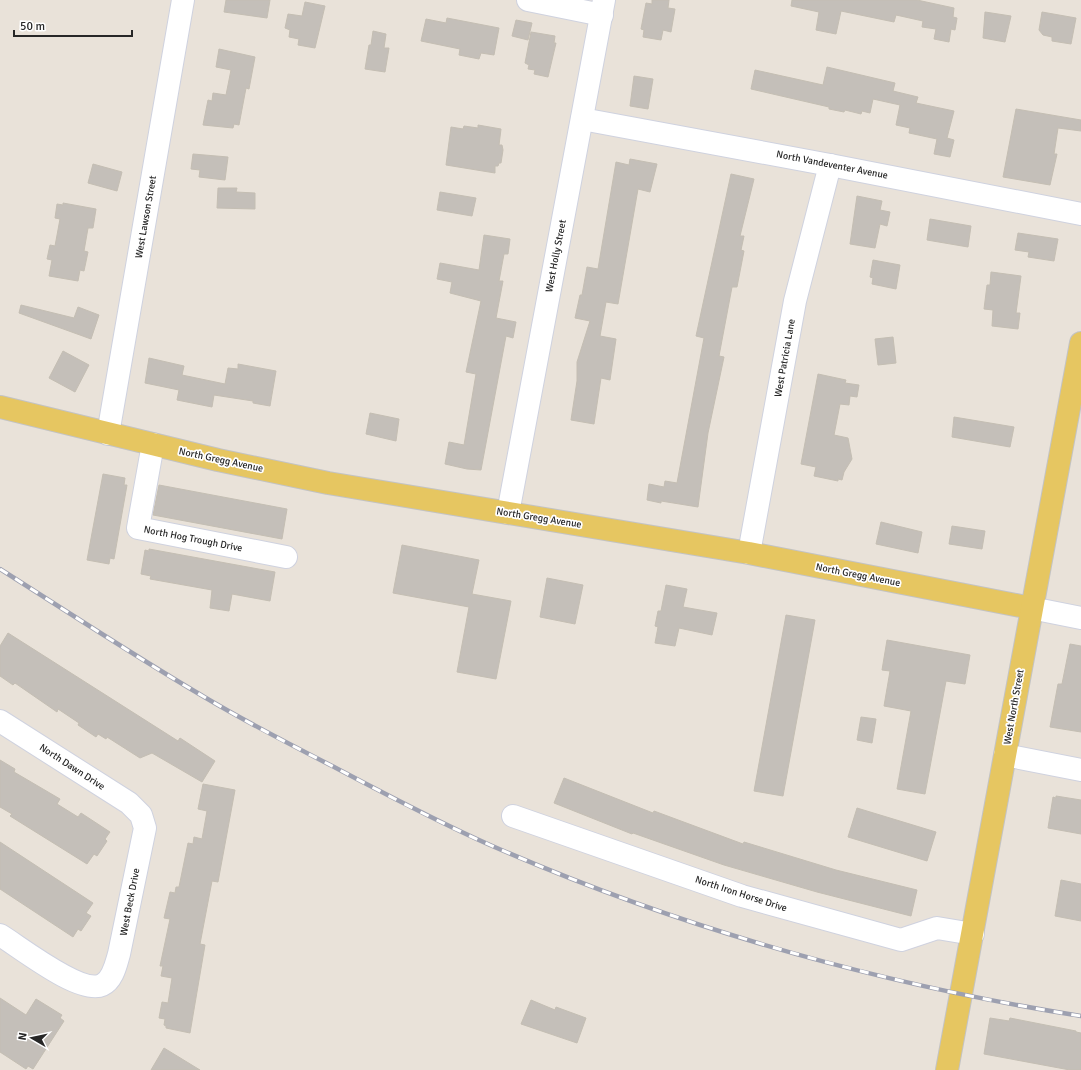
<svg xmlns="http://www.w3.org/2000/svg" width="1081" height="1070" font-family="Signika,sans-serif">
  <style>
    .building { fill: #c4bfb9; stroke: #c4beb3 }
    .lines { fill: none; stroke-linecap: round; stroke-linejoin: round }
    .minor-casing { stroke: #cfd2df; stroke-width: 24 }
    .major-casing { stroke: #c3c3c3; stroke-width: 24 }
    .minor { stroke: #fff; stroke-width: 22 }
    .major { stroke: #e6c661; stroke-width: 22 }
    .rail-casing { stroke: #9da0b0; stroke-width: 4.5 }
    .rail { stroke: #fff; stroke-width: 3; stroke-dasharray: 9; stroke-linecap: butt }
    .labels { text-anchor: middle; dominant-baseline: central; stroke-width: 3.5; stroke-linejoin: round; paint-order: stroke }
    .street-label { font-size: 10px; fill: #272727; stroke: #fff }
  </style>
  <rect width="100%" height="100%" fill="#e9e2d9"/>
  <g class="building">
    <path d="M226 0H270L267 18 224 12Z"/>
    <path d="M652 0H669L668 8 675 9 671 32 663 30 661 40 643 37 644 30 641 29 646 3 652 4Z"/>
    <path d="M792 0H917L954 8 953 17 957 18 955 30 951 29 949 42 934 39 936 29 922 27 923 21 896 15 894 22 841 11 836 34 816 30 819 12 791 6Z"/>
    <path d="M305 2 325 6 315 48 298 45 299 39 289 37 290 30 285 28 288 14 302 16Z"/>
    <path d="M985 12 1011 16 1005 42 983 38Z"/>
    <path d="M1042 12 1076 18 1071 44 1052 41V37L1043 35 1039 30Z"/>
    <path d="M447 18 499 28 494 55 481 53 479 59 459 55 460 49 421 41 426 19 446 23Z"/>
    <path d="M516 20 532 23 528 40 512 36Z"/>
    <path d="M373 31 386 34 384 48H389L385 72 365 69 369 45H371Z"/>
    <path d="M531 32 555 36 554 43H556L548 77 534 74 535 70 528 69 529 65 525 63Z"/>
    <path d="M219 49 255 57 249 89 246 88 239 125 234 124 233 128 203 125 208 100 212 101 213 93 226 95 231 70 216 67Z"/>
    <path d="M827 67 895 83 893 91 918 97 916 103 954 111 947 138 954 140 950 157 934 154 937 139 909 133 910 128 896 125 900 105 873 99 870 113 862 111 861 114 845 110 844 112 829 109V107L751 89 755 70 823 85Z"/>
    <path d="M634 76 653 79 648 109 630 106Z"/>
    <path d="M1016 109 1081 120V131L1058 128 1054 154H1057L1050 185 1003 177Z"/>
    <path d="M478 125 501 129 499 145H502L503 150 501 163H499L498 166H495V173L446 165 451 127 463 129 464 126 478 128Z"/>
    <path d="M193 154 228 157 225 180 199 177 200 170 191 169Z"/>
    <path d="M630 159 657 164 650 192 638 189 618 304 606 302 600 336 616 339 610 380 601 378 594 424 571 420 577 381V362L590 321 575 318 580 295H582L587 267 598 269 616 162 629 165Z"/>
    <path d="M93 164 122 172 117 191 88 183Z"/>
    <path d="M731 174 754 179 740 236H744L741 250 744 251 737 287H732L719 356 724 357 708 433 698 507 661 501V503L647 500 649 484 664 487 665 481 677 483 704 338 696 336Z"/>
    <path d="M218 188H237L236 192 255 193V209L217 208Z"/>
    <path d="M440 192 476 198 472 216 437 210Z"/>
    <path d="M857 196 882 201 880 210 890 212 887 226 880 224 875 248 850 244Z"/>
    <path d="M63 203 96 209 93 228H88L84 251 88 252 84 271 80 270 78 281 49 276 52 260 47 259 50 245 55 246 60 219 55 218 57 204 63 205Z"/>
    <path d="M930 219 971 226 968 247 927 240Z"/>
    <path d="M1018 233 1058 239 1054 261 1028 257 1029 252 1015 250Z"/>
    <path d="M484 235 510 239 508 254H504L499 281H503L496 318 516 322 513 338 506 336 481 470 467 469 445 464 449 442 464 445 476 374 466 372 481 301 450 293 452 282 437 279 440 263 479 270Z"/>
    <path d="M873 260 900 265 896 289 872 284 873 278 870 277Z"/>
    <path d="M991 272 1021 276 1016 313H1020L1018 329 992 326 993 310 984 309 987 285H990Z"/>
    <path d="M21 305 74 318 78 307 99 315 91 339 19 313Z"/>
    <path d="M893 337 896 363 878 365 875 339Z"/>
    <path d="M63 351 89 365 75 392 49 378Z"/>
    <path d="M149 358 184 366 182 375 225 384 228 368 238 369V364L276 371 270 406 253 403V401L214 395 212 407 177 400 179 390 145 383Z"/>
    <path d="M818 374 846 380 845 383 859 385 857 397 850 396 849 405 840 404 834 435 848 438 852 459 844 472 842 480 838 479V481L814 476 816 467 801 464Z"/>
    <path d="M370 413 399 419 396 441 366 434Z"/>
    <path d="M954 417 1014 427 1010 447 952 437Z"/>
    <path d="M103 474 125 478 124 485H127L114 559 110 558 109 564 87 560Z"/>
    <path d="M159 485 287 509 282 539 153 515Z"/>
    <path d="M881 522 922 532 918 553 876 544Z"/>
    <path d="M952 526 985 531 982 549 949 544Z"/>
    <path d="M402 545 479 560 472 594 511 601 496 679 457 672 469 607 393 593Z"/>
    <path d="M149 549 275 572 270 601 232 594 229 611 210 608 212 590 150 579 151 576 141 574 145 550 149 551Z"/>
    <path d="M547 578 583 585 575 624 540 617Z"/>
    <path d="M666 585 687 589 683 607 717 613 712 635 679 628 675 646 655 643 658 627 655 626 658 611H661Z"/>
    <path d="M786 615 815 620 783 796 754 791Z"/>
    <path d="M8 633 178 741 180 738 215 761 202 782 152 753 140 758 107 737 106 739 98 734 96 737 78 725 79 723 58 709 57 712 15 683 13 685 0 676V646Z"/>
    <path d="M887 640 970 655 965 684 946 681 925 794 897 789 911 711 884 706 890 671 882 670Z"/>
    <path d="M1070 644 1081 646V732L1050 727 1058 684H1062Z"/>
    <path d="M861 717 876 719 872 743 857 740Z"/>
    <path d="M0 760 15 769 14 772 60 799 57 804 78 817 81 813 110 832 105 839 107 841 97 856 94 854 87 864 10 816 12 814 0 807Z"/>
    <path d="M564 778 653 813 654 811 743 844 744 842 836 870 917 890 911 916 817 892 724 865 633 833 632 834 554 803Z"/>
    <path d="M203 784 235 790 218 882 212 881 200 944 205 945 190 1033 166 1028V1026L164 1025 165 1019 159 1018 162 1002 168 1003 172 978 161 976 163 966H160L170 919 164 918 170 892 175 893 176 887H179L188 843 193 844 194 837 202 839 207 811 198 809Z"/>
    <path d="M1056 796 1081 800V834L1048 828 1053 797 1056 798Z"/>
    <path d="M857 808 936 832 927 861 848 837Z"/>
    <path d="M0 842 93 903 86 913 91 916 81 931 78 929 73 937 0 889Z"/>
    <path d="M1061 880 1081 884V921L1055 916Z"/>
    <path d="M0 998 26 1015 36 999 62 1015 60 1018 64 1021 33 1069 28 1066 26 1069 0 1052Z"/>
    <path d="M531 1000 555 1010 556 1007 586 1018 577 1043 521 1024Z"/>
    <path d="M990 1018 1009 1021 1010 1018 1076 1031V1032L1081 1033V1070H1070L984 1054Z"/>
    <path d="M164 1048 200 1070H151Z"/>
  </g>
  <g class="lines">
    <g class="minor-casing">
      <g id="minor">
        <path d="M528 0 602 15"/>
        <path d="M582 119 830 165 1081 214"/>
        <path d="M108 434 183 0"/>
        <path d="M153 444 138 528 286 557"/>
        <path d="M508 513 604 0"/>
        <path d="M749 553 795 301 830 165"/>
        <path d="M1031 608 1081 618"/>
        <path d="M0 721 129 803 141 815 145 828 119 954C116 964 113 980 102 985 80 995 20 947 0 935"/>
        <path d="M1005 755 1081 770"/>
        <path d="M513 816 742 896 901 940 937 928 973 934"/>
      </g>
    </g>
    <g class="major-casing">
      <g id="major">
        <path d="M0 407 218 460 328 483 749 553 1031 608"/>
        <path d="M947 1070 1081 343"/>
      </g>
    </g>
    <use href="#minor" class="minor"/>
    <use href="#major" class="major"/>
    <g class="rail-casing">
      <path id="rail" d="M0 569C68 612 136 657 206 698 248 723 293 746 336 768 387 795 438 822 490 845 677 927 879 984 1081 1016"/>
    </g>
    <use href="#rail" class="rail"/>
  </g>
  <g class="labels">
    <g class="street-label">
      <text transform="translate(832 165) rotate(11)">North Vandeventer Avenue</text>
      <text transform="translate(146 217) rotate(-80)">West Lawson Street</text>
      <text transform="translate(556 256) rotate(-79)">West Holly Street</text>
      <text transform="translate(785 358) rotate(-80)">West Patricia Lane</text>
      <text transform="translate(221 460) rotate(12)">North Gregg Avenue</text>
      <text transform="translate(539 518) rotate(9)">North Gregg Avenue</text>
      <text transform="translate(193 539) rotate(11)">North Hog Trough Drive</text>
      <text transform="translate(858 575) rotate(11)">North Gregg Avenue</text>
      <text transform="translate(1014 707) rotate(-80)">West North Street</text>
      <text transform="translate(72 767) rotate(33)">North Dawn Drive</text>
      <text transform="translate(741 894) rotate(18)">North Iron Horse Drive</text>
      <text transform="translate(130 902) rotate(-79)">West Beck Drive</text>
    </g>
  </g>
  <g transform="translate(32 1038) rotate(279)" stroke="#ffffff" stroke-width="3" paint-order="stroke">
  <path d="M0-3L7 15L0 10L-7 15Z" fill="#272727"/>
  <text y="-6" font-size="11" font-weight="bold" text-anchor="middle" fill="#272727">N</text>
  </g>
  <path d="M14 30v6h118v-6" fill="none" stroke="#272727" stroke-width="2"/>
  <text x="20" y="30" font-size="12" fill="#272727" stroke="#ffffff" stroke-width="3" paint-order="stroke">50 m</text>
</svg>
